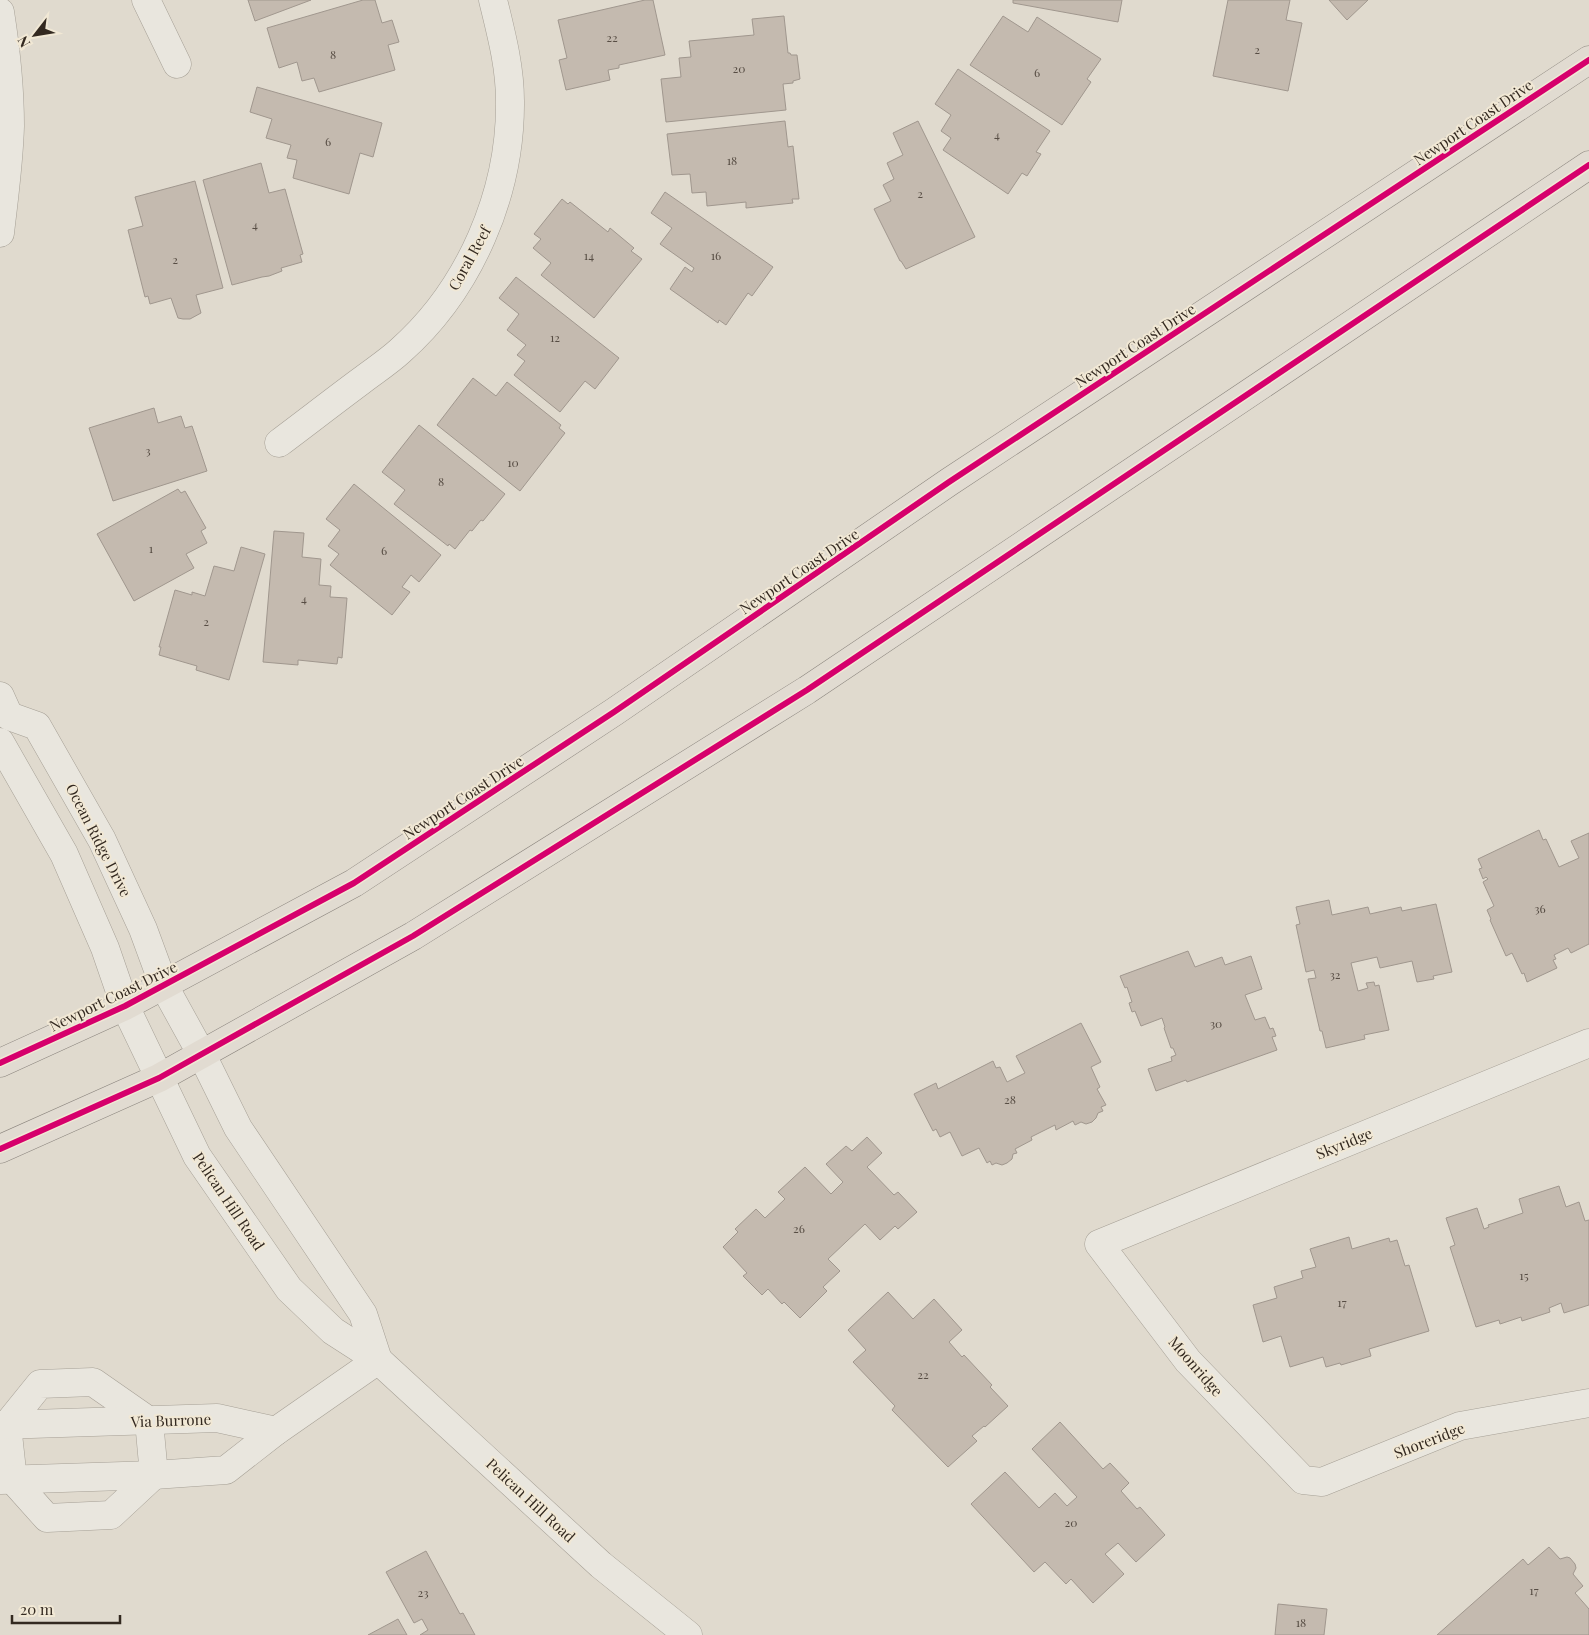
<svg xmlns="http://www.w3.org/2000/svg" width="1589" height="1635" font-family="'Playfair Display',serif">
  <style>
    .building { fill: #c4baaf; stroke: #a0978e }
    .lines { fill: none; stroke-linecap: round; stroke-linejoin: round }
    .minor-casing { stroke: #a6a096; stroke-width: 29 }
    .tertiary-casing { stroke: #a6a096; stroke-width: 29 }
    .primary-casing { stroke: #8b857e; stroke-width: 29 }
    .minor { stroke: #e9e6de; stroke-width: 28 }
    .tertiary { stroke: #e9e6de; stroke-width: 28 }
    .primary { stroke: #e1dbd1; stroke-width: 28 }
    .cycleway-casing { stroke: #f1e8d5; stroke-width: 9 }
    .cycleway { stroke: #d6006c; stroke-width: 6 }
    .labels { text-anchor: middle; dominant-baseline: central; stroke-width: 4; stroke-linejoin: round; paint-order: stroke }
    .number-label { font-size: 12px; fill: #574d44 }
    .street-label { font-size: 15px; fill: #332920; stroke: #f1e8d5 }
  </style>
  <rect width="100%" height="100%" fill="#e0dace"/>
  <g class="building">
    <path d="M248 0H311L255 21Z"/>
    <path d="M363 0H375L382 23 392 20 399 42 388 45 395 70 319 92 314 78 302 81 297 62 279 68 267 28Z"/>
    <path d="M645 0H653L665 55 619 65V68L608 70 610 80 566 90 559 60 567 58 558 20Z"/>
    <path d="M1013 0H1122L1118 22 1013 3Z"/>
    <path d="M1228 0H1290L1286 20 1302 23 1288 91 1213 76Z"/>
    <path d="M1329 0H1368L1347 20Z"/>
    <path d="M784 16 788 53H790L791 55H797L800 79 793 81V83L783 84 786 110 666 122 661 79 681 77 679 58 691 57 689 41 754 35 752 19Z"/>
    <path d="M1003 16 1028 32 1037 17 1101 59 1087 79 1091 82 1062 125 970 65Z"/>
    <path d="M958 69 1050 131 1036 152 1041 154 1027 176 1022 173 1008 194 943 150 951 138 941 131 951 115 935 104Z"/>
    <path d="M257 87 382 123 373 157 360 153 349 194 293 178 297 160 287 158 291 145 266 138 272 119 250 112Z"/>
    <path d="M785 121 788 147 793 146 799 199H792L793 203 746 208V202L707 206 706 192 692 193 690 174 672 175 667 134Z"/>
    <path d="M918 121 975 237 906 269 901 261H900L874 209 891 201 883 185 894 179 887 163 903 155 893 133Z"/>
    <path d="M261 163 269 193 285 189 303 254 300 255 302 262 281 268 282 271 269 276 262 277 232 285 203 180Z"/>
    <path d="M195 181 223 288 196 295 201 313 190 319H183L178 318 171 298 150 304 148 296 145 297 128 230 143 226 135 197Z"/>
    <path d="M665 192 773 267 752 296 748 293 726 325 719 320 718 323 670 289 685 267 692 272 694 268 660 244 672 228 651 213Z"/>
    <path d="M562 199 568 204 570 202 608 232 610 228 634 248 631 251 642 259 594 318 541 275 551 263 533 248 541 239 534 234Z"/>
    <path d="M516 277 619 358 595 389 585 381 560 412 514 375 525 361 517 355 526 345 507 330 519 314 499 298Z"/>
    <path d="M473 378 496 396 507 382 561 425 559 428 565 433 520 491 437 425Z"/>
    <path d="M154 408 158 423 181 416 185 428 192 426 207 471 113 501 89 428Z"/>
    <path d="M419 425 505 494 483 521 481 520 472 531 470 530 455 549 449 544 448 546 394 504 405 490 382 472Z"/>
    <path d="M354 484 441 555 419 582 411 575 402 587 410 592 392 615 330 565 339 554 328 546 340 530 326 519Z"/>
    <path d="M178 489 181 493 185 491 206 528 201 531 207 543 186 554 194 568 134 601 97 534Z"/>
    <path d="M274 531 304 533 302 557 321 559 319 585 331 586 330 597 347 598 342 658 338 657 337 664 298 660V665L263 662Z"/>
    <path d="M241 547 265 554 229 680 196 670 197 666 159 655 161 647H159L175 590 192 595V592L205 596 214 566 234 571Z"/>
    <path d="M1539 830 1543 840 1546 839 1559 867 1579 858 1571 841 1589 833V944L1571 953 1568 948 1554 955 1556 959 1553 960 1557 968 1527 982 1524 973 1522 974 1512 953 1506 956 1490 920 1491 919 1487 910 1494 906 1483 882 1488 879 1486 877 1483 879 1479 869 1482 868 1478 859Z"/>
    <path d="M1329 900 1332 915 1368 907 1370 914 1401 907 1402 911 1436 904 1452 972 1433 976 1434 979 1417 982 1412 961 1380 968 1377 957 1351 963 1358 991 1368 988 1366 983 1374 982 1375 986 1379 985 1389 1030 1364 1035 1365 1039 1326 1048 1322 1031H1320L1308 979 1316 978 1314 970 1306 972 1296 925 1300 924 1296 907Z"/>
    <path d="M1188 951 1195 967 1222 957 1225 965 1251 956 1262 989 1245 995 1255 1020 1265 1017 1270 1029 1273 1028 1276 1036 1272 1037 1277 1050 1187 1082 1186 1080 1156 1091 1148 1069 1172 1061 1171 1057 1176 1055 1173 1048H1171L1164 1028 1165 1027 1162 1018 1141 1026 1135 1011 1132 1012 1129 1003 1132 1002 1127 987 1125 988 1120 976Z"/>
    <path d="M1081 1023 1101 1062 1091 1067 1100 1087 1097 1089 1106 1105 1101 1107 1103 1111 1098 1113 1096 1118 1092 1122 1086 1124 1081 1122 1075 1125 1073 1121 1056 1130 1055 1125 1031 1137 1032 1140 1015 1149 1017 1153 1013 1154 1012 1159 1007 1163 1002 1165 996 1163 992 1165 990 1161 987 1163 979 1148 962 1156 950 1132 940 1137 936 1129 933 1131 914 1094 936 1083 938 1089 993 1061 996 1068 1000 1067 1007 1082 1025 1073 1016 1056Z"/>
    <path d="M867 1137 882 1153 867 1167 894 1195 898 1192 917 1212 898 1229 895 1226 880 1240 865 1224 828 1259 840 1271 823 1287 827 1291 800 1318 784 1302 782 1304 768 1289 762 1295 743 1276 747 1273 723 1247 738 1232 735 1229 756 1209 765 1218 785 1199 778 1192 805 1167 831 1194 843 1182 826 1164 846 1146 852 1151Z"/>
    <path d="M1559 1186 1566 1207 1579 1202 1585 1221 1589 1220V1305L1564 1313 1561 1303 1549 1308 1550 1312 1522 1321 1521 1317 1500 1324 1499 1320 1476 1327 1450 1247 1455 1245 1446 1218 1477 1208 1484 1229 1489 1227 1488 1225 1523 1213 1519 1199Z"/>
    <path d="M1349 1237 1352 1249 1389 1238 1390 1242 1397 1240 1405 1266 1409 1265 1429 1331 1369 1349 1371 1356 1341 1365 1340 1363 1326 1367 1323 1357 1290 1367 1281 1336 1263 1342 1253 1305 1277 1298 1274 1287 1303 1278 1301 1271 1316 1267 1310 1249Z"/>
    <path d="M888 1292 913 1319 934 1299 962 1330 949 1342 962 1357 964 1355 992 1385 990 1387 1008 1406 985 1427 984 1426 972 1436 977 1441 948 1467 892 1410 895 1406 853 1362 866 1350 848 1330Z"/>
    <path d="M1060 1422 1103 1469 1110 1463 1129 1483 1121 1491 1137 1509 1140 1507 1165 1535 1136 1562 1118 1543 1105 1554 1124 1574 1093 1603 1071 1579 1066 1584 1045 1562 1034 1572 971 1504 1005 1472 1039 1508 1055 1493 1067 1506 1077 1497 1032 1449Z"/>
    <path d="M1549 1547 1560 1559 1567 1557 1570 1558 1575 1564 1576 1568 1573 1574 1583 1586 1575 1593 1589 1609V1635H1437L1523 1559 1528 1565Z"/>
    <path d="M426 1551 460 1614 463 1613 475 1635H420L428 1630 422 1619 414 1623 386 1572Z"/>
    <path d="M1278 1604 1327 1609 1324 1635H1275Z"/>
    <path d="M398 1619 407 1635H368Z"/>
  </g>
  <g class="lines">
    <g class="minor-casing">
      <g id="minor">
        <path d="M146 0 177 64"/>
        <path d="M0 12C6 50 10 88 10 126 9 162 4 198 0 233"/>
        <path d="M279 443C307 422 334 401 361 381 374 371 388 362 400 351 470 289 511 193 510 101 510 66 501 33 493 0"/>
        <path d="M0 696 9 716 37 726 102 840 143 929 164 986"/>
        <path d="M0 742 64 854 105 948 125 1006"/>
        <path d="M1589 1043 1099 1244 1188 1361 1303 1480 1322 1482 1460 1426 1589 1403"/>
        <path d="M93 1382 149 1421 154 1475 111 1515 47 1518 13 1480 7 1425 40 1384Z"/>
        <path d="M0 1425 217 1418 276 1431"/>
        <path d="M1 1480 154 1475 226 1470 276 1431 378 1360"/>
      </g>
    </g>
    <g class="tertiary-casing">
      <g id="tertiary">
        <path d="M164 986 202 1055 238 1128 363 1314 378 1360"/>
        <path d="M125 1006 197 1156 289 1289 333 1331 378 1360 601 1565 688 1635"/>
      </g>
    </g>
    <g class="primary-casing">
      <g id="primary">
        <path d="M0 1063 125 1006 354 883 614 712 949 482 1589 60"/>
        <path d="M0 1149 159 1078 413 936 807 690 1589 165"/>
      </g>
    </g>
    <use href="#minor" class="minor"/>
    <use href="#tertiary" class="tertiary"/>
    <use href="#primary" class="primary"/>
    <g class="cycleway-casing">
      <g id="cycleway">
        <path d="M0 1063 125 1006 354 883 614 712 949 482 1589 60"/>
        <path d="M0 1149 159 1078 413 936 807 690 1589 165"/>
      </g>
    </g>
    <use href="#cycleway" class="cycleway"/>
  </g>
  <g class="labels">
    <g class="number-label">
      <text x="612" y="37">22</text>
      <text x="1257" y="49">2</text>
      <text x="333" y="54">8</text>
      <text x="739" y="68">20</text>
      <text x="1037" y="72">6</text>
      <text x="997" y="134">4</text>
      <text x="328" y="141">6</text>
      <text x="732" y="160">18</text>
      <text x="920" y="193">2</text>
      <text x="255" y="224">4</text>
      <text x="589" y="255">14</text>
      <text x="716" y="255">16</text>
      <text x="175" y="259">2</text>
      <text x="555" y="337">12</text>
      <text x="148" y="450">3</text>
      <text x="513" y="462">10</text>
      <text x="441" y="481">8</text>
      <text x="151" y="548">1</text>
      <text x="384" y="550">6</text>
      <text x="304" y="598">4</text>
      <text x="206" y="621">2</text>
      <text x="1540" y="908">36</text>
      <text x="1335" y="974">32</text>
      <text x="1216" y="1023">30</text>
      <text x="1010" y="1099">28</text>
      <text x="799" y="1228">26</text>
      <text x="1524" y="1275">15</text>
      <text x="1342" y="1302">17</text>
      <text x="923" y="1374">22</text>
      <text x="1071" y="1522">20</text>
      <text x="1534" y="1590">17</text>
      <text x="423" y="1592">23</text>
      <text x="1301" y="1622">18</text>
    </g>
    <g class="street-label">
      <text transform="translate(1473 122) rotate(-34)">Newport Coast Drive</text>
      <text transform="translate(469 258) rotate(-61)">Coral Reef</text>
      <text transform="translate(1135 345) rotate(-33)">Newport Coast Drive</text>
      <text transform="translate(799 571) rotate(-34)">Newport Coast Drive</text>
      <text transform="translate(463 797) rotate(-33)">Newport Coast Drive</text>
      <text transform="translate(99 840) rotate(63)">Ocean Ridge Drive</text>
      <text transform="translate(113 996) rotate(-26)">Newport Coast Drive</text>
      <text transform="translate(1344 1143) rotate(-22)">Skyridge</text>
      <text transform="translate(229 1201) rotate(56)">Pelican Hill Road</text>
      <text transform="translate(1196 1366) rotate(49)">Moonridge</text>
      <text transform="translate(171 1420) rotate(-2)">Via Burrone</text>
      <text transform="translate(1429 1440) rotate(-21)">Shoreridge</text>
      <text transform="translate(531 1500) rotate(43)">Pelican Hill Road</text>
    </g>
  </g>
  <g transform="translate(35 35) rotate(239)" stroke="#f1e8d5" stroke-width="4" paint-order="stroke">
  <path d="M0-4L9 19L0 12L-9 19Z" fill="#332920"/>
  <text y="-8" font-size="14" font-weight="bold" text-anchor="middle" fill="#332920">N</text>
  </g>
  <path d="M12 1615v8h108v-8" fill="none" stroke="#332920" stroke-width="2.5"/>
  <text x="20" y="1615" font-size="15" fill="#332920" stroke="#f1e8d5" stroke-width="4" paint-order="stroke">20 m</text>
</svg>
